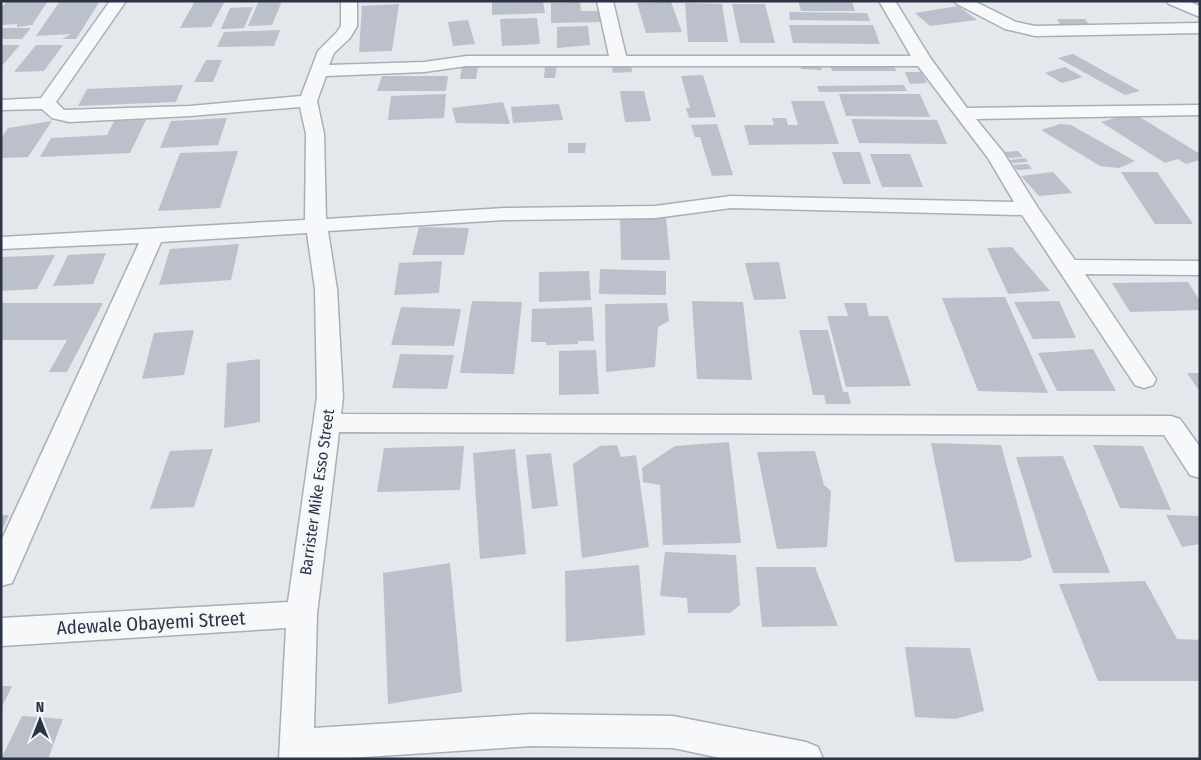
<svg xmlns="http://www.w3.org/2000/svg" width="1201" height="760" font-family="'Fira Sans Condensed',sans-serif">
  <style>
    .building { fill: #bbc0ca }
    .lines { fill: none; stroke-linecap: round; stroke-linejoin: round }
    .street-casing { stroke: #a9aeb7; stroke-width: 3 }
    .street { fill: #f7f8fa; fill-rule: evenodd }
    .labels { text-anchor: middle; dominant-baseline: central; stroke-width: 4.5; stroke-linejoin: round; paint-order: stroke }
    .street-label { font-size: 16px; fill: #2b3445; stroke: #f4f6f9 }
    .near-street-label { font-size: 19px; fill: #2b3445; stroke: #f4f6f9 }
  </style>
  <rect width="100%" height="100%" fill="#e4e7ec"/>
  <g class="building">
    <path d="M7 1H48L32 25 17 27V24L1 25V9Z"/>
    <path d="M60 1H100L76 39H62L71 34 36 36Z"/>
    <path d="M195 1H225L211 27 180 28Z"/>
    <path d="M259 1H282L272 25 248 26Z"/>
    <path d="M492 1H543L545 13 492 15Z"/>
    <path d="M798 1H852L855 11H801Z"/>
    <path d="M580 2 581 11H600L601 22 551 23V3Z"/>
    <path d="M671 2 682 32 646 33 637 3Z"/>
    <path d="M685 3 722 4 728 42H688Z"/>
    <path d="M399 4 392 51 359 52 362 6Z"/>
    <path d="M732 4H765L775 43H740Z"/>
    <path d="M958 6 977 20 930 26 915 13Z"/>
    <path d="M253 7 244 28 221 29 230 8Z"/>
    <path d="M789 12 867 13 870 21 790 20Z"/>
    <path d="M537 18 540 44 502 46 500 19Z"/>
    <path d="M1057 19H1085L1092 29H1063Z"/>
    <path d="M468 20 475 44 453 46 448 22Z"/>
    <path d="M789 25H873L880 44 793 43Z"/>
    <path d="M588 26 590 45 557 48V27Z"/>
    <path d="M1 28H31L22 39H1Z"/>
    <path d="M280 30 274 46 217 47 224 32Z"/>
    <path d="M1 45H20L1 67Z"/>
    <path d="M36 45H63L44 71 14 72Z"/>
    <path d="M1073 54 1140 91 1125 95 1058 58Z"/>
    <path d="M206 60H222L213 82H194Z"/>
    <path d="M631 63 632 72 613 73 611 64Z"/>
    <path d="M800 64H820L822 70 801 69Z"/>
    <path d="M893 64 896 71H832L830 65Z"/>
    <path d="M545 65H557L555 78H544Z"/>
    <path d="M462 66H478L476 79H460Z"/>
    <path d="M1065 67 1083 77 1062 83 1045 73Z"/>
    <path d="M905 72H921L927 83 910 84Z"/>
    <path d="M703 75 716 117 689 118 686 108H690L681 76Z"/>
    <path d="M382 76H448L446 91H377Z"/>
    <path d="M183 85 176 102 78 106 87 89Z"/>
    <path d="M904 85 907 91 819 92 817 86Z"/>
    <path d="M620 91H644L651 121 625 122Z"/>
    <path d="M446 94 444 118 388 120 391 96Z"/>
    <path d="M839 94H920L930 117 846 116Z"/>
    <path d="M791 101H824L839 144 749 145 744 125H774L772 118H786L788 125H798Z"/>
    <path d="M503 102 510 124 456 123 452 108Z"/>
    <path d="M559 104 563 120 513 123 511 107Z"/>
    <path d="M1133 113 1200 154V160L1186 164 1178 159 1165 163 1101 122Z"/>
    <path d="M227 118 218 145 160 148 171 121Z"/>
    <path d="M851 119 937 120 947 144 859 143Z"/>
    <path d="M146 120 130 153 40 157 51 138 107 135 114 121Z"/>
    <path d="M52 121 28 157 1 158V138L8 128Z"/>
    <path d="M717 124 733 175 712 176 700 137H695L691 125Z"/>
    <path d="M1060 124 1071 125 1135 161 1119 168 1100 166 1041 130Z"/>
    <path d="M568 143H586L585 153H568Z"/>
    <path d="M238 151 220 208 158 211 180 153Z"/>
    <path d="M1018 151 1023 157 1009 158 1004 152Z"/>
    <path d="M832 152H860L871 184H843Z"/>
    <path d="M870 154H910L923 187H882Z"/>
    <path d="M1025 158 1028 162 1013 163 1009 160Z"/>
    <path d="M1028 164 1032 169 1017 170 1013 165Z"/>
    <path d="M1053 172 1072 193 1039 196 1021 176Z"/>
    <path d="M1121 172H1157L1193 224H1155Z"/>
    <path d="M620 217H666L670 260H621Z"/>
    <path d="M419 227 469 228 464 255H412Z"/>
    <path d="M239 244 231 280 159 285 170 249Z"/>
    <path d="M1012 247 1050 291 1008 294 987 248Z"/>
    <path d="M106 253 93 284 53 286 68 255Z"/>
    <path d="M55 255 37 289 1 291V257Z"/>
    <path d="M442 261 439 293 394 295 399 263Z"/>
    <path d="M779 262 786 299 754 300 745 263Z"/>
    <path d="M600 269 666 271V295L599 294Z"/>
    <path d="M589 271 591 300 539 302V272Z"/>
    <path d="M1188 282 1200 301V310L1130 312 1112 283Z"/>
    <path d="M1005 297 1048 393 978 391 942 298Z"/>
    <path d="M472 301 522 302 514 374 460 373Z"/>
    <path d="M692 301 743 302 752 380 697 379Z"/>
    <path d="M1059 301 1076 338 1033 339 1014 302Z"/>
    <path d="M1 303H103L67 372H49L67 340H1Z"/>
    <path d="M667 303 669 321 658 327 655 367 606 372 605 304Z"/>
    <path d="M844 303H866L869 316H888L911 386 846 387 827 316H848Z"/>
    <path d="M401 307 461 309 454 346 391 345Z"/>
    <path d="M592 307 594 341H578V344L546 345V342H531L532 309Z"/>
    <path d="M194 330 184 375 142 379 154 333Z"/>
    <path d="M799 330H828L843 392H848L851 404H826L824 395H813Z"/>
    <path d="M1093 349 1116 391H1057L1038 353Z"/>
    <path d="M596 350 599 394 559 395V351Z"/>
    <path d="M400 354 454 355 447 389 392 388Z"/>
    <path d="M260 359V422L224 428 227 363Z"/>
    <path d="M1187 373H1200V392Z"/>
    <path d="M729 442 741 543 663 545 660 485 643 482 642 468 675 446Z"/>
    <path d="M931 443 1001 445 1032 557 1021 561 955 562Z"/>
    <path d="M617 445 621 457 636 455 649 547 582 558 573 464 600 446Z"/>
    <path d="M1093 445 1143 446 1171 510 1120 508Z"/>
    <path d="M464 446 460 490 377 492 384 448Z"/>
    <path d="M213 449 194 507 150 509 170 451Z"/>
    <path d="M515 449 526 554 480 559 473 453Z"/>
    <path d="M815 451 824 485 831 491 827 547 777 549 757 452Z"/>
    <path d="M551 453 558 506 532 509 526 455Z"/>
    <path d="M1063 456 1110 573H1053L1016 457Z"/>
    <path d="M1 515H9L1 532Z"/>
    <path d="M1166 515 1200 516V544L1182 547Z"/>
    <path d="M665 552 736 555 740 605 730 613H688L687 598 660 596Z"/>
    <path d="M450 563 462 692 388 704 383 573Z"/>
    <path d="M639 565 645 635 566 642 565 571Z"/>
    <path d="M756 567H815L838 626 762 627Z"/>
    <path d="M1145 581 1177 639 1200 640V681H1098L1059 584Z"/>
    <path d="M905 647 970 648 984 711 955 719 915 717Z"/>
    <path d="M1 686H12L1 709Z"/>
    <path d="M22 716 63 719 48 759H1Z"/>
  </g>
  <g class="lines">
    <g class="street-casing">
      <g id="street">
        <path d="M110 1H126L56 102 64 110 190 106 301 96 318 51 337 32 341 26V1H357V26L350 38 334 53 329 65 424 62 467 56H609L597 1H613L626 56H911L879 1H895L931 59 967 108 1200 105V115L976 119 1003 152 1038 208 1075 260 1200 261V275L1085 274 1156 379 1153 385 1144 388 1135 385 1022 215 731 208 655 218 504 220 328 231 337 289 343 397 341 414 1171 416 1180 419 1200 447V478L1190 475 1164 435 339 432 317 614 314 728 532 714 673 716 806 742 818 747 823 759H725L673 748 532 746 334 759H279L286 628 1 646V618L288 602 317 397 315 289 307 233 161 242 16 574 12 583 1 586V541L139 243 1 249V237L305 220 306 134 300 107 190 116 69 122 52 118 42 109 1 110V100L41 98ZM467 66H918L988 158 1014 202 731 196 655 206 504 208 326 219 324 134 317 101 326 76 424 72Z"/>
        <path d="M954 1H974L1016 22 1035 26 1200 23V33L1035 36 1005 29 957 4Z"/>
        <path d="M1166 1H1188L1200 6V17L1169 4Z"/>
      </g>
    </g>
    <use href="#street" class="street"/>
  </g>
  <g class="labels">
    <g class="street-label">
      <text transform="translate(317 492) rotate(-82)">Barrister Mike Esso Street</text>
    </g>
    <g class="near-street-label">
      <text transform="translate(151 623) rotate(-3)">Adewale Obayemi Street</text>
    </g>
  </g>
  <rect width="1201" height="760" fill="none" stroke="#2b3445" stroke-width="5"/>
  <g transform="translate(40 720)" stroke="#f4f6f9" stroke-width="4" paint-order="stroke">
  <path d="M0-4L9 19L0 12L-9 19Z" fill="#2b3445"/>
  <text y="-8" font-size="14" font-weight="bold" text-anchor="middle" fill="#2b3445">N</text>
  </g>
</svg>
